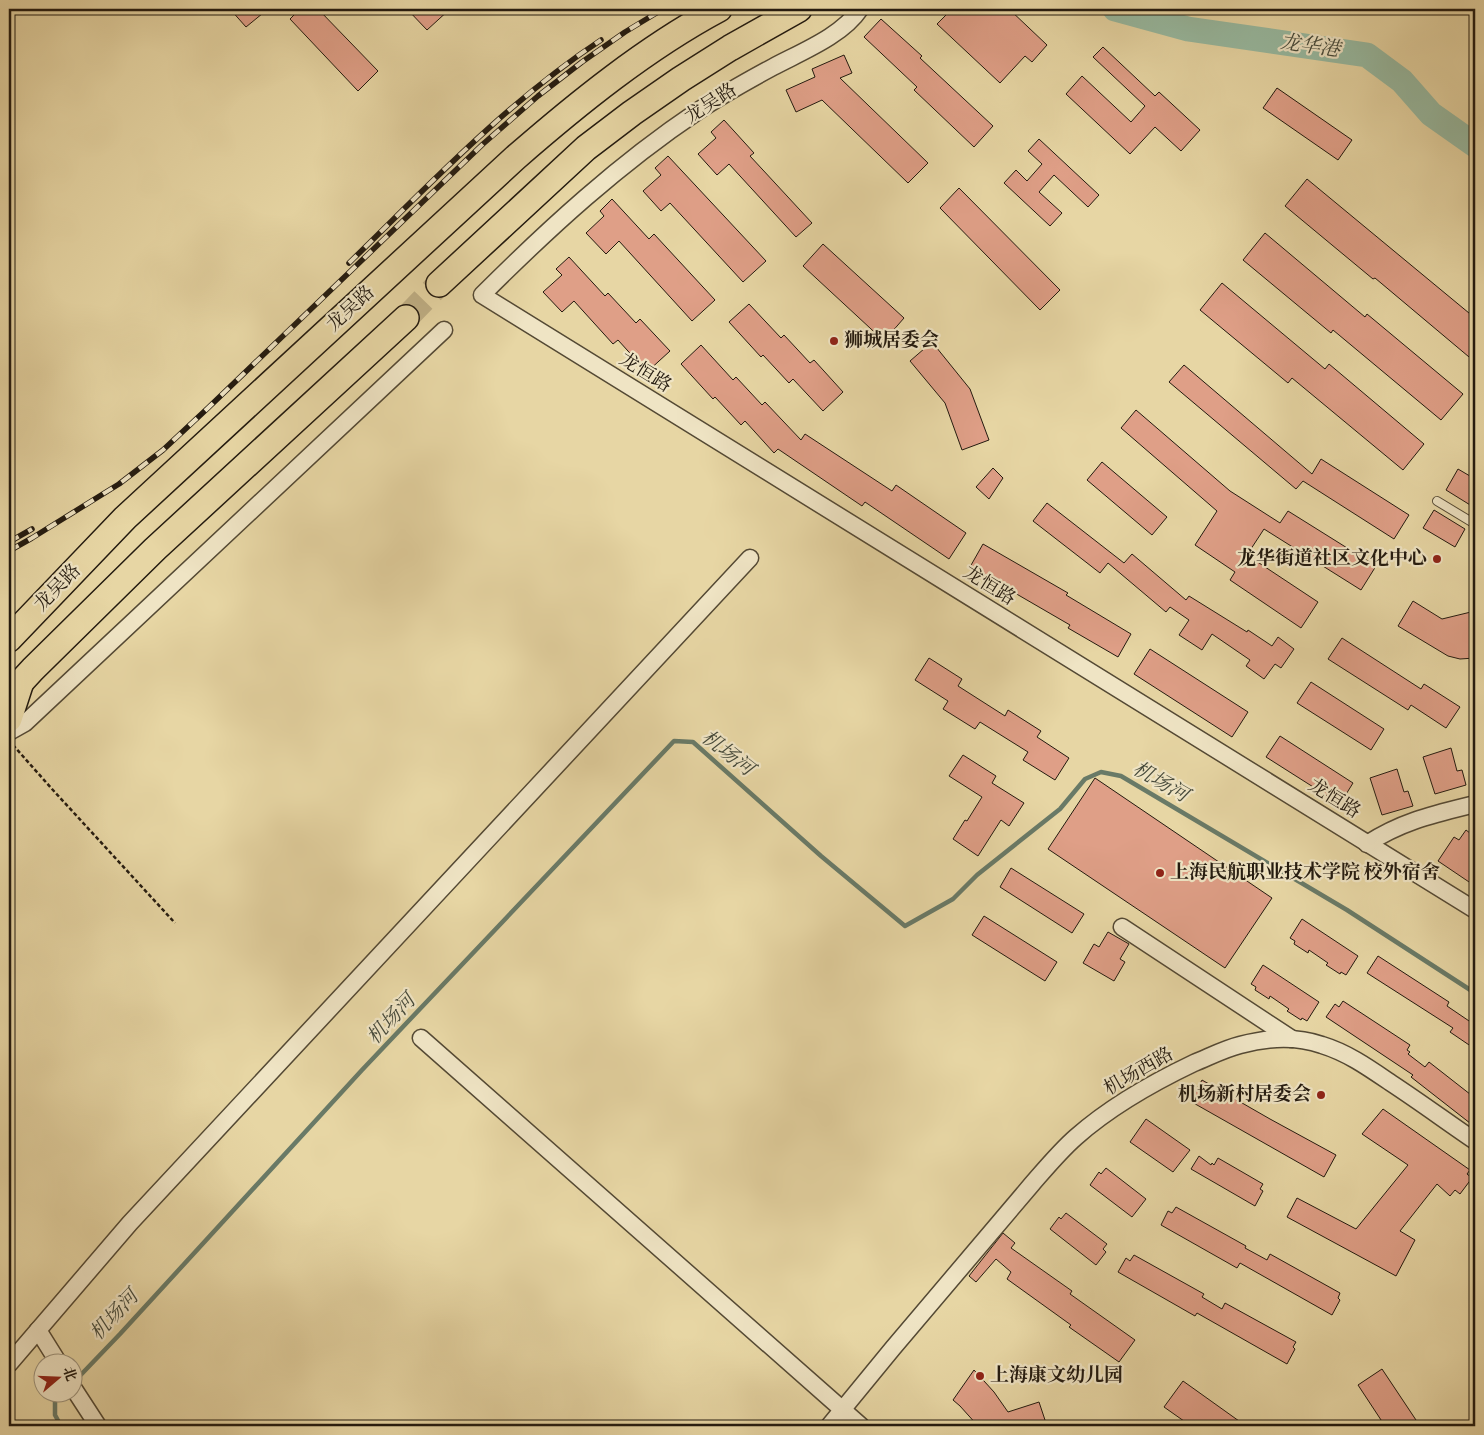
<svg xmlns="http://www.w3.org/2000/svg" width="1484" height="1435" font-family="Vollkorn,'Noto Serif SC',serif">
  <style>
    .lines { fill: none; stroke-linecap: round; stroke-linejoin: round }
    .stream { stroke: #697a67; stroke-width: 4.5 }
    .river { stroke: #98baa1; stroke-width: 25 }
    .building { fill: #df9f87; stroke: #231a0f }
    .primary-tunnel { stroke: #c0b086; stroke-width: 25; stroke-dasharray: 25 12; stroke-linecap: butt }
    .service-casing { stroke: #544934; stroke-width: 10 }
    .minor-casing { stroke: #544934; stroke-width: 19 }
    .primary-casing { stroke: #231a0f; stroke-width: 28 }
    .path { stroke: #231a0f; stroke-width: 2.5; stroke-dasharray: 4 2.5; stroke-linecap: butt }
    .service { stroke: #efe4c4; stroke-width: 8 }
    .minor { stroke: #efe4c4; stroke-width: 16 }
    .primary { stroke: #e7d6a4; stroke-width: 25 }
    .rail-casing { stroke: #231a0f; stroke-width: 5.5 }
    .rail { stroke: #efe4c4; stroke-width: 4; stroke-dasharray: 11; stroke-linecap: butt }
    .poi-dot { fill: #8f2418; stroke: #efe4c4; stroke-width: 2 }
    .labels { text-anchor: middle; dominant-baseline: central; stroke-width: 4.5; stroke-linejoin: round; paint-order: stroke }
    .street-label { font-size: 19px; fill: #231a0f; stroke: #efe4c4 }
    .poi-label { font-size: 19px; font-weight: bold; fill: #231a0f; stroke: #efe4c4; text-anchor: start }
    .water-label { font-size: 20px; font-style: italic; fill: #464a3b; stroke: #efe4c4 }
  </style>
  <rect width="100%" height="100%" fill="#e7d6a4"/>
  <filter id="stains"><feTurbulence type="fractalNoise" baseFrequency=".004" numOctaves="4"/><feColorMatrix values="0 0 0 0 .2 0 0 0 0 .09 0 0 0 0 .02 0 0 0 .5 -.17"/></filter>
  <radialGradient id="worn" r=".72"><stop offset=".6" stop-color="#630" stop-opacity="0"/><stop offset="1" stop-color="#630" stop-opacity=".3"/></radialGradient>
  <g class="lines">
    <g class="stream">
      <path d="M73 1383 120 1334 362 1070 674 741 693 742 821 856 905 926 953 899 977 875 1060 809 1085 779 1101 772 1121 776 1347 910 1475 993"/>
      <path d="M61 1426 55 1415V1401L63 1392"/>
    </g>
    <path class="river" d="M1115 9 1188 29 1367 55 1402 81 1431 114 1475 145"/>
  </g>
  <g class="building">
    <path d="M230 9H268L246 27Z"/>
    <path d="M300 9H318L378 71 358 91 290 19Z"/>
    <path d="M407 9H450L427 30Z"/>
    <path d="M952 9H1009L1047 45 1032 62 1025 56 1000 83 937 24Z"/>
    <path d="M881 19 922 56 920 58 993 126 974 147 914 90 917 87 864 37Z"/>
    <path d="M1103 47 1155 96 1159 92 1200 130 1181 151 1155 127 1130 154 1066 94 1082 76 1131 122 1145 106 1093 57Z"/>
    <path d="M844 55 852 73 840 78 928 163 908 183 822 100 796 112 786 90 815 77 812 69Z"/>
    <path d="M1277 88 1352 140 1338 160 1263 108Z"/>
    <path d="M724 120 754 153 750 156 812 223 796 237 729 164 717 175 698 154 716 138 711 132Z"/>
    <path d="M1039 139 1099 195 1088 207 1054 175 1039 192 1062 213 1050 226 1004 183 1016 170 1027 181 1042 164 1028 151Z"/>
    <path d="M668 156 766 261 743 282 670 203 661 211 643 191 661 175 655 168Z"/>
    <path d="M1307 179 1475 318V362L1375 278 1373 279 1285 206Z"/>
    <path d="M959 188 1060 290 1040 310 940 208Z"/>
    <path d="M612 199 649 239 654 234 715 300 692 321 619 241 606 254 586 233 604 216 600 211Z"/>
    <path d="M1265 233 1365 317 1367 314 1463 394 1441 420 1333 330 1331 333 1243 260Z"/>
    <path d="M823 244 904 318 884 341 803 266Z"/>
    <path d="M569 257 605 296 608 293 636 323 640 319 670 351 647 372 618 340 613 344 574 301 562 312 543 292 562 275 556 269Z"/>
    <path d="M1222 283 1325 369 1329 364 1424 444 1403 470 1292 378 1288 383 1200 310Z"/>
    <path d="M749 304 781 338 784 335 810 363 814 360 843 392 823 411 793 379 789 383 763 355 761 357 729 322Z"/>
    <path d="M932 342 970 389 989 440 962 450 945 403 910 361Z"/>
    <path d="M701 345 733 380 736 377 762 405 765 402 801 440 805 434 892 491 896 485 966 533 949 559 865 502 862 506 778 449 774 453 745 421 741 425 715 397 713 399 681 364Z"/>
    <path d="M1184 365 1312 474 1321 459 1409 515 1394 539 1303 481 1296 489 1169 382Z"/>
    <path d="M1136 410 1230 491 1280 523 1288 511 1376 566 1361 590 1264 529 1247 555 1318 602 1301 628 1230 580 1235 572 1195 545 1217 511 1121 428Z"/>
    <path d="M1102 462 1167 517 1152 535 1087 480Z"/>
    <path d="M993 468 1003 478 989 499 976 487Z"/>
    <path d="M1458 469 1475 479V508L1446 490Z"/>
    <path d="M1047 503 1124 563 1132 554 1186 600 1189 596 1247 632 1248 630 1272 646 1278 637 1294 649 1281 668 1275 664 1264 679 1246 666 1250 660 1212 634 1202 650 1179 635 1189 620 1170 607 1166 612 1108 563 1100 573 1033 521Z"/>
    <path d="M1434 510 1465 529 1455 547 1423 528Z"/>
    <path d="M983 544 1068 593 1066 595 1131 634 1118 657 1068 628 1070 625 970 567Z"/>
    <path d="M1413 601 1442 619 1475 611V658L1460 659 1448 656 1398 626Z"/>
    <path d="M1342 638 1421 689 1424 684 1460 707 1446 728 1411 705 1408 710 1328 659Z"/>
    <path d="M1150 649 1248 712 1232 737 1134 674Z"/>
    <path d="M929 658 962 679 958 686 1005 716 1008 710 1041 731 1037 737 1069 758 1055 780 1023 760 1028 752 980 722 975 729 943 709 948 701 915 680Z"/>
    <path d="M1311 682 1384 729 1371 750 1297 703Z"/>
    <path d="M1280 736 1353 783 1340 804 1266 757Z"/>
    <path d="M1451 748 1457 771 1462 770 1466 785 1435 794 1423 757Z"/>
    <path d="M963 755 996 776 992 783 1024 803 1009 826 1001 820 978 856 953 839 965 820 967 821 982 797 949 776Z"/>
    <path d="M1397 769 1404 792 1408 791 1413 806 1382 815 1370 778Z"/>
    <path d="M1095 778 1272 898 1225 968 1048 849Z"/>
    <path d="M1466 830 1475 837V886L1438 861 1454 837 1459 840Z"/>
    <path d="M1011 868 1084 914 1072 933 1000 887Z"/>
    <path d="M984 916 1057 962 1045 981 972 935Z"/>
    <path d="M1302 919 1358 956 1346 975 1341 972 1340 974 1326 965 1328 963 1309 950 1308 953 1294 944 1295 941 1290 938Z"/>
    <path d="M1108 932 1129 944 1120 959 1125 962 1114 981 1083 963 1094 944 1099 947Z"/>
    <path d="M1378 956 1449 1002 1447 1006 1475 1025V1049L1450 1032 1453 1028 1367 973Z"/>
    <path d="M1263 965 1319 1002 1307 1021 1302 1018 1301 1020 1287 1011 1289 1009 1270 996 1269 999 1255 990 1256 987 1251 984Z"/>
    <path d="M1343 1001 1410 1045 1407 1050 1410 1052 1408 1054 1425 1067 1429 1062 1475 1098V1127L1411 1077 1413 1075 1326 1017 1335 1004 1339 1007Z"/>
    <path d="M1202 1080 1270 1119 1336 1155 1324 1177 1190 1101Z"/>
    <path d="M1383 1109 1470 1170 1467 1174 1472 1178 1460 1194 1455 1190 1450 1196 1437 1184 1400 1231 1415 1240 1396 1276 1287 1217 1297 1198 1356 1229 1408 1165 1362 1134Z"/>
    <path d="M1146 1119 1190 1150 1173 1172 1130 1142Z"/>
    <path d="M1199 1156 1211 1165 1212 1163 1214 1165 1218 1158 1263 1184 1260 1189 1263 1191 1255 1206 1191 1169Z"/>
    <path d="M1106 1168 1146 1199 1132 1217 1090 1185 1099 1172 1101 1174Z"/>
    <path d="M1176 1207 1246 1246 1245 1248 1267 1260 1270 1254 1340 1293 1338 1298 1340 1300 1332 1315 1240 1263 1237 1268 1161 1225 1168 1211 1172 1213Z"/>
    <path d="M1066 1213 1107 1244 1103 1249 1106 1252 1096 1265 1050 1229 1059 1217 1061 1219Z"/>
    <path d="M1003 1233 1015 1243 1011 1248 1072 1291 1070 1294 1135 1340 1119 1362 1069 1327 1071 1325 1007 1279 1011 1272 996 1259 976 1282 969 1276Z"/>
    <path d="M1134 1255 1204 1294 1202 1297 1222 1309 1225 1303 1296 1342 1293 1347 1295 1349 1287 1364 1197 1313 1195 1316 1118 1272 1126 1258 1130 1261Z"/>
    <path d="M1382 1369 1420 1426H1385L1358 1385Z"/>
    <path d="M974 1370 994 1392 1008 1412 1039 1402 1047 1426H978L960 1406 953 1400Z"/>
    <path d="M1183 1381 1246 1426H1191L1164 1407Z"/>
  </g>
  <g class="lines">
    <path class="primary-tunnel" d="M406 318 439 284"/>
    <g class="service-casing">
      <path id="service" d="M1437 501 1475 524"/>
    </g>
    <g class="minor-casing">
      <g id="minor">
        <path d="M860 9C842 36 801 52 773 67 747 81 722 95 698 111 619 164 549 228 482 295L1475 910"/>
        <path d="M9 732 25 723 444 330"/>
        <path d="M1367 844C1402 821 1435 814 1475 804"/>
        <path d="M1122 927 1292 1039"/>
        <path d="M421 1038 861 1426"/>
        <path d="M38 1330 58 1362"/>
        <path d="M9 1364 130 1223 750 558"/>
        <path d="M72 1386 98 1426"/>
        <path d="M829 1426 893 1348 1032 1184C1046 1168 1060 1151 1076 1137 1111 1106 1152 1083 1194 1063 1209 1057 1224 1049 1240 1045 1266 1038 1296 1036 1322 1045 1348 1053 1369 1068 1391 1083 1420 1102 1447 1122 1475 1141"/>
      </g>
    </g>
    <g class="primary-casing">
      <g id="primary">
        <path d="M439 284 586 148 632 113 681 79 730 48 799 9"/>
        <path d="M9 639 125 518 515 158C577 104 646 48 719 9"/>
        <path d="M9 695 33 669 155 549 406 318"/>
        <path d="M9 719 21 682"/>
      </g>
    </g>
    <path class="path" d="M13 745 52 789 175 923"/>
    <use href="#service" class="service"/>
    <use href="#minor" class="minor"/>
    <use href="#primary" class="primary"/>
    <g class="rail-casing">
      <g id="rail">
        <path d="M349 263C429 185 507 102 601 40"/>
        <path d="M9 542 32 529"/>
        <path d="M9 551 32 538 119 484 163 450 209 407 483 144 538 96 582 62 625 32 663 9"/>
      </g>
    </g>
    <use href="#rail" class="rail"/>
  </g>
  <g class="poi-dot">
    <circle cx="834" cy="341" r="5"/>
    <circle cx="1437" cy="559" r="5"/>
    <circle cx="1160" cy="873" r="5"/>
    <circle cx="1321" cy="1095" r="5"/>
    <circle cx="980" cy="1376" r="5"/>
  </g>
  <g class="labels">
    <g class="street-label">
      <text transform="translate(711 104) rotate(-33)">龙吴路</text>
      <text transform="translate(351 309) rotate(-43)">龙吴路</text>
      <text transform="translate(645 373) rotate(32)">龙恒路</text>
      <text transform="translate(989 586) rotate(32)">龙恒路</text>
      <text transform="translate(58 588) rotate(-46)">龙吴路</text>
      <text transform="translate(1334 799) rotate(32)">龙恒路</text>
      <text transform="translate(1139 1072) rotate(-30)">机场西路</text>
    </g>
    <g class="poi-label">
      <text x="844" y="341">狮城居委会</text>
      <text x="1427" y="559" text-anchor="end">龙华街道社区文化中心</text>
      <text x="1170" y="873">上海民航职业技术学院 校外宿舍</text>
      <text x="1311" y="1095" text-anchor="end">机场新村居委会</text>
      <text x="990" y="1376">上海康文幼儿园</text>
    </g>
    <g class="water-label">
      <text transform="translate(1310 47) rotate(8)">龙华港</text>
      <text transform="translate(727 754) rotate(38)">机场河</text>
      <text transform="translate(1160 783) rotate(30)">机场河</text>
      <text transform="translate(392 1020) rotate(-47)">机场河</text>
      <text transform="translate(115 1316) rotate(-47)">机场河</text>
    </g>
  </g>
  <rect width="1484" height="1435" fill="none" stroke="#e7d6a4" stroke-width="30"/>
  <rect x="10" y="10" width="1464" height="1415" fill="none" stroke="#231a0f" stroke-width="2.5"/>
  <rect x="15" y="15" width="1454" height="1405" fill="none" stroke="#231a0f"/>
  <g transform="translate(58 1378) rotate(71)"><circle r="24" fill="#efe4c4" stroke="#9d937c"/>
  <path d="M0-4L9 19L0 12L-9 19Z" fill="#8f2418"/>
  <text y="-8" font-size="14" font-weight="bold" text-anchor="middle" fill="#231a0f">北</text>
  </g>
  <rect width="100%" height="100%" filter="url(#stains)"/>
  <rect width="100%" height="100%" fill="url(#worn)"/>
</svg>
